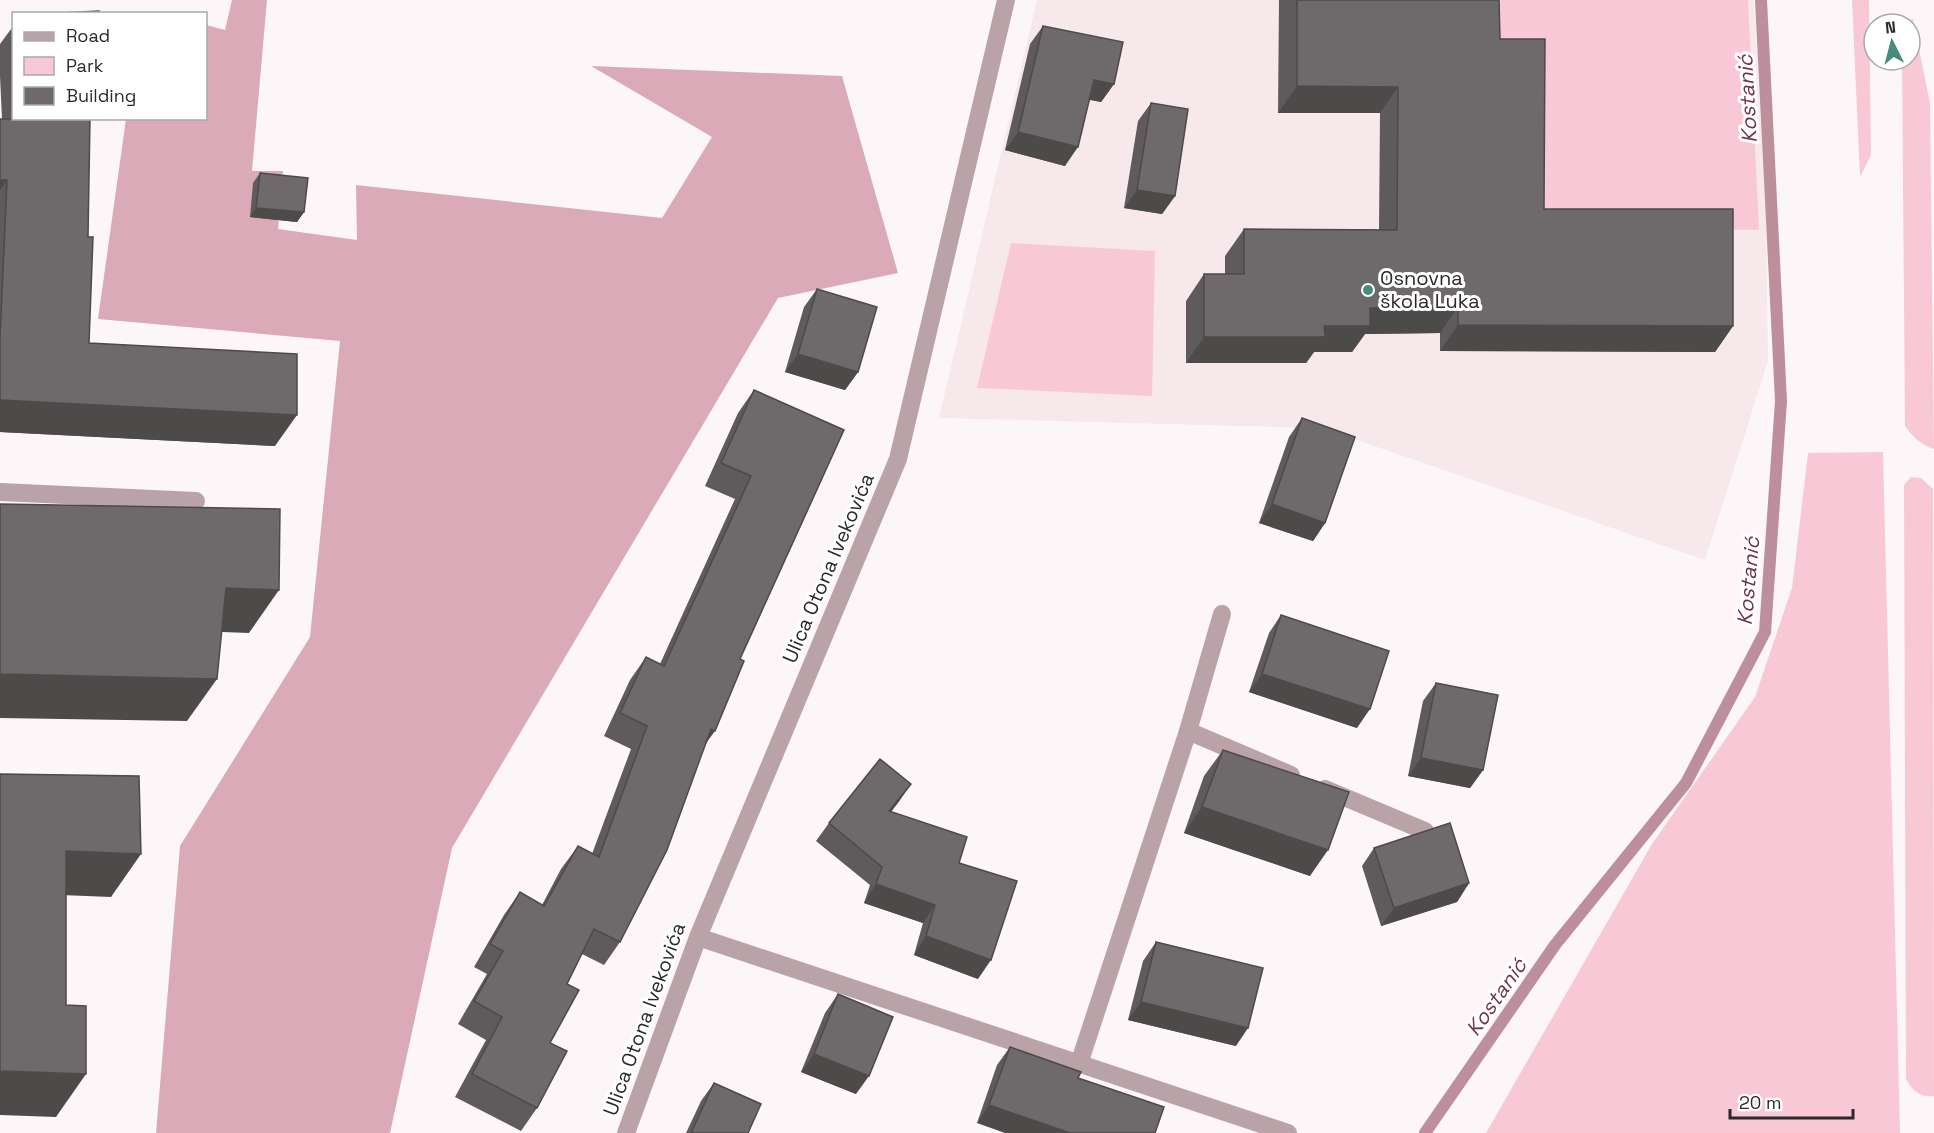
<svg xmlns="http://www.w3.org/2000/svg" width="1934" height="1133" font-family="'Space Grotesk',sans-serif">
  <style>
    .built { fill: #f6e8eb }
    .green { fill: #f9c8d6 }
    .forest { fill: #dbaab8 }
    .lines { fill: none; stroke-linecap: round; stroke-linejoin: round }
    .stream { stroke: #bd8e9b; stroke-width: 12 }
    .minor { stroke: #b9a3a9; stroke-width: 18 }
    .wall { fill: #5f5a5b }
    .shaded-wall { fill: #4d4a4a }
    .building { fill: #6e696a; stroke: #4d4a4a; stroke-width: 1.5 }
    .poi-dot { fill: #478b7f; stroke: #fff; stroke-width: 2 }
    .labels { text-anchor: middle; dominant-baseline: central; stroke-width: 6; stroke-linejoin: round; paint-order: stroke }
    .poi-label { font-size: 20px; fill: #2b2829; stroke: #fff; text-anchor: start }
    .street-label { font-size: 20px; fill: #2b2829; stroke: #fff }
    .water-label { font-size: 21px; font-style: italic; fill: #723449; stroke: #fff }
  </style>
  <rect width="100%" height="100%" fill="#fdf6f8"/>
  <path class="built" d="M1037 0H1754L1766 219 1768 361 1705 560 1322 428 939 418Z"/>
  <g class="green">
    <path d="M1484 0H1748L1759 230 1534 227 1485 53Z"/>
    <path d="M1852 0H1869L1871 155 1860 177Z"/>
    <path d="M1913 19 1930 103 1934 449C1922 446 1912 436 1905 426L1902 60H1910V24H1902V20Z"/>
    <path d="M1011 243 1155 251 1152 396 977 388Z"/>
    <path d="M1883 452 1900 1133H1486L1652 844 1755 697 1792 588 1808 453Z"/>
    <path d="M1911 477 1921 478 1933 489 1934 1096C1920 1098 1911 1090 1906 1078L1904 485Z"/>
  </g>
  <path class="forest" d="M232 0H267L252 171H283L278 229 357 240 356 185 662 218 712 137 591 66 842 76 898 273 778 298 452 848 390 1133H156L180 846 310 637 340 341 98 319 126 119 206 118V25L225 30Z"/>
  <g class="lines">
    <path class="stream" d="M1425 1133 1555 945 1686 783 1765 632 1781 401 1761 0"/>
    <g class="minor">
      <path d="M0 492 196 501"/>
      <path d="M1188 731 1222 614"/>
      <path d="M1325 789 1425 831"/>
      <path d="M698 937 1288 1133"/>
      <path d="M1079 1064 1188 731 1291 775"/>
      <path d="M626 1133 698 937 898 459 1006 0"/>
    </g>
  </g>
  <g class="wall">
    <path d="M1279 0H1499L1500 39 1544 209 1733 326 1715 352 1440 351V333L1365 334 1352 352H1314L1306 363H1186V301L1204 274H1225V256L1244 229 1379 230 1380 113H1278Z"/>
    <path d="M14 25V118H90L88 237 89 343 275 446 0 432V119H2L0 76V44Z"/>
    <path d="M1043 26 1114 84 1101 102 1090 100 1065 166 1005 150 1030 44Z"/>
    <path d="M1151 103 1175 196 1162 214 1124 208 1138 121Z"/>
    <path d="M260 173 304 212 297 222 250 217 253 183Z"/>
    <path d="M817 289 858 372 845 390 785 372 804 307Z"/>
    <path d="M754 390 844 430 740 659 706 744 620 942 604 965 582 954 567 984 550 1043 537 1108 521 1131 455 1097 486 1040 458 1024 487 974 474 967 504 915 520 892 542 905 561 869 578 846 592 854 631 749 604 736 630 680 646 657 660 664 735 499 705 486 738 413Z"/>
    <path d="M1302 418 1325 523 1313 541 1259 523 1289 437Z"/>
    <path d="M1281 615 1357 728 1249 692 1269 633Z"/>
    <path d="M1436 683 1483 770 1470 788 1408 776 1423 701Z"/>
    <path d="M1223 750 1310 876 1184 833 1204 776Z"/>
    <path d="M911 784 891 812 959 863 978 979 914 955 923 923 864 903 870 885 816 841 829 823Z"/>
    <path d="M1374 848 1469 883 1457 902 1381 926 1362 866Z"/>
    <path d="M1156 942 1236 1046 1128 1020 1143 961Z"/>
    <path d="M838 994 856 1094 801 1072 825 1013Z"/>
    <path d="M1010 1047 1078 1078 977 1123 997 1065Z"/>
    <path d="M714 1083 748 1133H686L701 1101Z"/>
  </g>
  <g class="shaded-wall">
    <path d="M1094 80 1114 84 1101 102 1082 98Z"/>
    <path d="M1297 86 1398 87 1380 113H1278Z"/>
    <path d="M1018 132 1078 147 1065 166 1005 150Z"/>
    <path d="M0 180H7L0 190Z"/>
    <path d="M1137 190 1175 196 1162 214 1124 208Z"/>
    <path d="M256 208 304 212 297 222 250 217Z"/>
    <path d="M1458 307 1440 333 1365 334 1352 352H1314L1306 363H1186L1204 337 1324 326 1370 308Z"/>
    <path d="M1458 325 1733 326 1715 352 1440 351Z"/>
    <path d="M798 354 858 372 845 390 785 372Z"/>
    <path d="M0 400 297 415 275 446 0 432Z"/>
    <path d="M1272 504 1325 523 1313 541 1259 523Z"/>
    <path d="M226 588 279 590 249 633 196 631Z"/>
    <path d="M0 674 217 679 187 721 0 718Z"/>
    <path d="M1262 674 1370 709 1357 728 1249 692Z"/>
    <path d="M711 729 715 731 698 754Z"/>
    <path d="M1421 758 1483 770 1470 788 1408 776Z"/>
    <path d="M911 784 898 803 877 829 889 811Z"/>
    <path d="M1202 807 1328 850 1310 876 1184 833Z"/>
    <path d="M66 851 141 854 111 897 36 894Z"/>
    <path d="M1469 883 1457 902 1381 926 1394 908Z"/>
    <path d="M876 884 935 905 923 923 864 903Z"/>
    <path d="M926 936 991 960 978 979 914 955Z"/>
    <path d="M1141 1002 1248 1028 1236 1046 1128 1020Z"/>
    <path d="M814 1054 869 1076 856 1094 801 1072Z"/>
    <path d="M0 1071 86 1074 56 1117 0 1115Z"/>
    <path d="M989 1105 1070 1133H1005L977 1123Z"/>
  </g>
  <g class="building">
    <path d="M1297 0H1499L1500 39H1545L1544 209H1733V326L1458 325V307L1370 308V326H1324L1325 337H1204V274H1244V229L1397 230 1398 87 1297 86Z"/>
    <path d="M99 11V14H41Z"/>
    <path d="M1043 26 1123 42 1114 84 1094 80 1078 147 1018 132Z"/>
    <path d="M1151 103 1188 109 1175 196 1137 190Z"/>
    <path d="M26 118H90L88 237H93L89 343 297 354V415L0 400V338L7 180H0V119H26Z"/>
    <path d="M260 173 308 178 304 212 256 208Z"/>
    <path d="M817 289 877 307 858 372 798 354Z"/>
    <path d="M754 390 844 430 740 659 744 661 715 731 711 729 667 850 620 942 594 929 567 984 579 990 550 1043 567 1051 537 1108 472 1074 502 1017 474 1001 503 951 490 944 520 892 544 906 578 846 599 857 647 726 620 713 646 657 664 666 751 476 721 463Z"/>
    <path d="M1302 418 1355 437 1325 523 1272 504Z"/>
    <path d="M0 504 280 509 279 590 226 588 217 679 0 674Z"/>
    <path d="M1281 615 1389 651 1370 709 1262 674Z"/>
    <path d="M1436 683 1498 695 1483 770 1421 758Z"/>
    <path d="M1223 750 1349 792 1328 850 1202 807Z"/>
    <path d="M880 759 911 784 889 811 967 837 959 863 1017 881 991 960 926 936 935 905 876 884 882 867 829 823Z"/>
    <path d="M0 774 139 776 141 854 66 851V1005L86 1006V1074L0 1071Z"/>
    <path d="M1450 823 1469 883 1394 908 1374 848Z"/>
    <path d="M1156 942 1263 968 1248 1028 1141 1002Z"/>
    <path d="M838 994 893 1017 869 1076 814 1054Z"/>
    <path d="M1010 1047 1081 1072 1078 1078 1164 1107 1155 1133H1070L989 1105Z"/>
    <path d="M714 1083 761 1104 748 1133H691Z"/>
  </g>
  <circle class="poi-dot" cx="1368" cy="290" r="6"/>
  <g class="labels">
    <g class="poi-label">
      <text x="1380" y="278">Osnovna<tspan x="1380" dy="23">škola Luka</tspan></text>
    </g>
    <g class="street-label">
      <text transform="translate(828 568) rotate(-67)">Ulica Otona Ivekovića</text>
      <text transform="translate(644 1019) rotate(-70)">Ulica Otona Ivekovića</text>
    </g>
    <g class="water-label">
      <text transform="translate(1747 99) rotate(-93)">Kostanić</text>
      <text transform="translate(1748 581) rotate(-85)">Kostanić</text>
      <text transform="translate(1496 997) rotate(-55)">Kostanić</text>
    </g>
  </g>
  <rect x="12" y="12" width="195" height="108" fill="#ffffff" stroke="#aaa9a9" stroke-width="1.5"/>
  <rect x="24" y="32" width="30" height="9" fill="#b9a3a9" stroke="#aaa9a9" stroke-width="1.5"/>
  <text x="66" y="42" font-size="18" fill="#2b2829">Road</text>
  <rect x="24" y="57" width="30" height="18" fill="#f9c8d6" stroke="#aaa9a9" stroke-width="1.5"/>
  <text x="66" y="72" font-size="18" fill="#2b2829">Park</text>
  <rect x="24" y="87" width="30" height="18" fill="#6e696a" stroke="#aaa9a9" stroke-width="1.5"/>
  <text x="66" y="102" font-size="18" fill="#2b2829">Building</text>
  <g transform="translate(1892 42) rotate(354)"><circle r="28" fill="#ffffff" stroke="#aaa9a9" stroke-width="1.5"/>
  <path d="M0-4.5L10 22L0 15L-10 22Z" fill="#478b7f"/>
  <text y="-9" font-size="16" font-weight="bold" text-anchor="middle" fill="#2b2829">N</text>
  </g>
  <path d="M1730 1109v9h123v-9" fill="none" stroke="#2b2829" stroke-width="3"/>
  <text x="1739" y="1109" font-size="18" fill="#2b2829" stroke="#ffffff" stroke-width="4.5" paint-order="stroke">20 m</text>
</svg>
